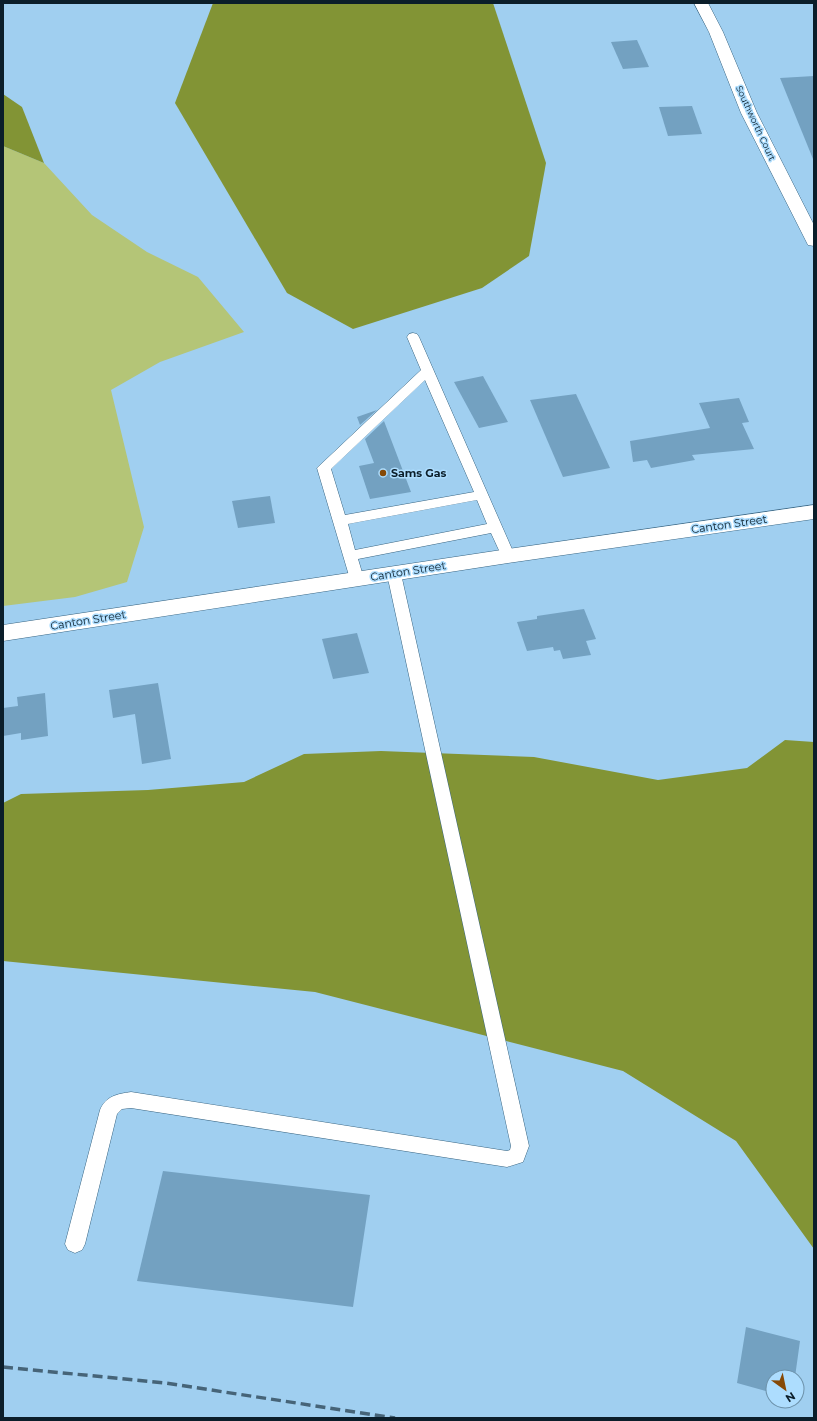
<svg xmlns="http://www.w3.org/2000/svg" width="817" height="1421" font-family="Montserrat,sans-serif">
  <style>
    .green { fill: #b4c577 }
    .forest { fill: #829435 }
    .building { fill: #73a1c1 }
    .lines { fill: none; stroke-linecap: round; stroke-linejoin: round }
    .lane-casing { stroke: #396582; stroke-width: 1 }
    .street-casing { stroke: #396582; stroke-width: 1 }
    .secondary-casing { stroke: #396582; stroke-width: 1 }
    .lane { fill: #fff; fill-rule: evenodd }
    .street { fill: #fff; fill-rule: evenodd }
    .secondary { fill: #fff; fill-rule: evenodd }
    .rail { stroke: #466478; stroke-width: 3.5; stroke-dasharray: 10 5; stroke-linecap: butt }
    .poi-dot { fill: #864906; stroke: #adddfe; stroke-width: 1.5 }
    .labels { text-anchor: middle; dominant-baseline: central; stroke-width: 3; stroke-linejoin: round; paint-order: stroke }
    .far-street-label { font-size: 9px; fill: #0b1e2a; stroke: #adddfe }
    .poi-label { font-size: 11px; font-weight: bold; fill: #0b1e2a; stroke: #adddfe; text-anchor: start }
    .street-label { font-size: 11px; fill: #0b1e2a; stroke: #adddfe }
  </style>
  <rect width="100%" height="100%" fill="#a0cff0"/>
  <path class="green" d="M3 146 44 163 92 215 147 252 198 277 244 332 160 362 111 390 144 527 127 582 75 597 3 606Z"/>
  <g class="forest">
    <path d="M213 3H493L546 163 529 256 482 288 353 329 287 293 175 103Z"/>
    <path d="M3 94 22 107 44 163 3 146Z"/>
    <path d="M785 740 814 742V1249L736 1141 623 1071 315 992 3 961V803L21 794 148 790 244 782 304 754 381 751 534 757 658 780 747 768Z"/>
  </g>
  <g class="building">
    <path d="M637 40 649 67 623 69 611 42Z"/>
    <path d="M814 76V159H813L780 78Z"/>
    <path d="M692 106 702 134 668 136 659 107Z"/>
    <path d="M483 376 508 422 479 428 454 382Z"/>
    <path d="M576 394 610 468 563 477 530 400Z"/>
    <path d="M739 398 749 422 742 423 754 449 692 455 695 460 651 468 647 460 633 462 630 441 710 428 699 403Z"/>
    <path d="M377 410 360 425 357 417Z"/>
    <path d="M384 421 411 492 370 499 359 466 374 463 365 439Z"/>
    <path d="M270 496 275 523 238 528 232 501Z"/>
    <path d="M584 609 596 639 586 641 591 655 563 659 560 650 554 651 553 647 527 651 517 622 537 619V616Z"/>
    <path d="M357 633 369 673 333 679 322 639Z"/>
    <path d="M158 683 171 759 142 764 135 714 113 718 109 690Z"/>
    <path d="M45 693 48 736 21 740V733L3 736V708L18 706 17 697Z"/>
    <path d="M163 1171 370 1195 353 1307 137 1281Z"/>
    <path d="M746 1327 800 1341 795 1377H773V1393L737 1383Z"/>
  </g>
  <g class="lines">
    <g class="lane-casing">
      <g id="lane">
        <path d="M413 333 417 334 419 337 515 556 513 559 508 561 503 559 491 533 358 559 364 579 362 582 357 584 352 582 350 579 317 468 421 370 407 337 409 334ZM425 380 474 492 345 515 331 469ZM477 500 487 524 355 550 348 524Z"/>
        <path d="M394 569 399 571 401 574 529 1146 523 1162 507 1167 131 1108 122 1109 117 1114 85 1244 82 1250 75 1253 68 1250 65 1244 100 1110C106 1096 117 1094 131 1092L507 1151 510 1150 511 1146 387 574 389 571Z"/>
      </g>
    </g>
    <g class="street-casing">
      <path id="street" d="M694 3H708L723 32 757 113 814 225V246L808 245 806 241 741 113 709 32Z"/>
    </g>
    <g class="secondary-casing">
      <path id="secondary" d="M814 505V519L508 563 3 641V625L508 549Z"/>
    </g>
    <use href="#lane" class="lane"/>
    <use href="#street" class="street"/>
    <use href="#secondary" class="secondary"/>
    <path class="rail" d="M3 1367 165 1383 395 1418"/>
  </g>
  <circle class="poi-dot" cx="383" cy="473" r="4"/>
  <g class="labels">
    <g class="far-street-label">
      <text transform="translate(756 123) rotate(65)">Southworth Court</text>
    </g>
    <g class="poi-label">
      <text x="391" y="473">Sams Gas</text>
    </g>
    <g class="street-label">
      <text transform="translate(729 524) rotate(-8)">Canton Street</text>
      <text transform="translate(408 571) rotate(-9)">Canton Street</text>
      <text transform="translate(88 620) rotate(-9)">Canton Street</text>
    </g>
  </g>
  <rect width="817" height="1421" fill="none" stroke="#0b1e2a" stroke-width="8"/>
  <g transform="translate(785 1389) rotate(147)"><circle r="19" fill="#adddfe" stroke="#6c91a9"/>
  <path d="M0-3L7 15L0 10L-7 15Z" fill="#864906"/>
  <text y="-6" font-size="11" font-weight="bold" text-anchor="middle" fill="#0b1e2a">N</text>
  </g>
</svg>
